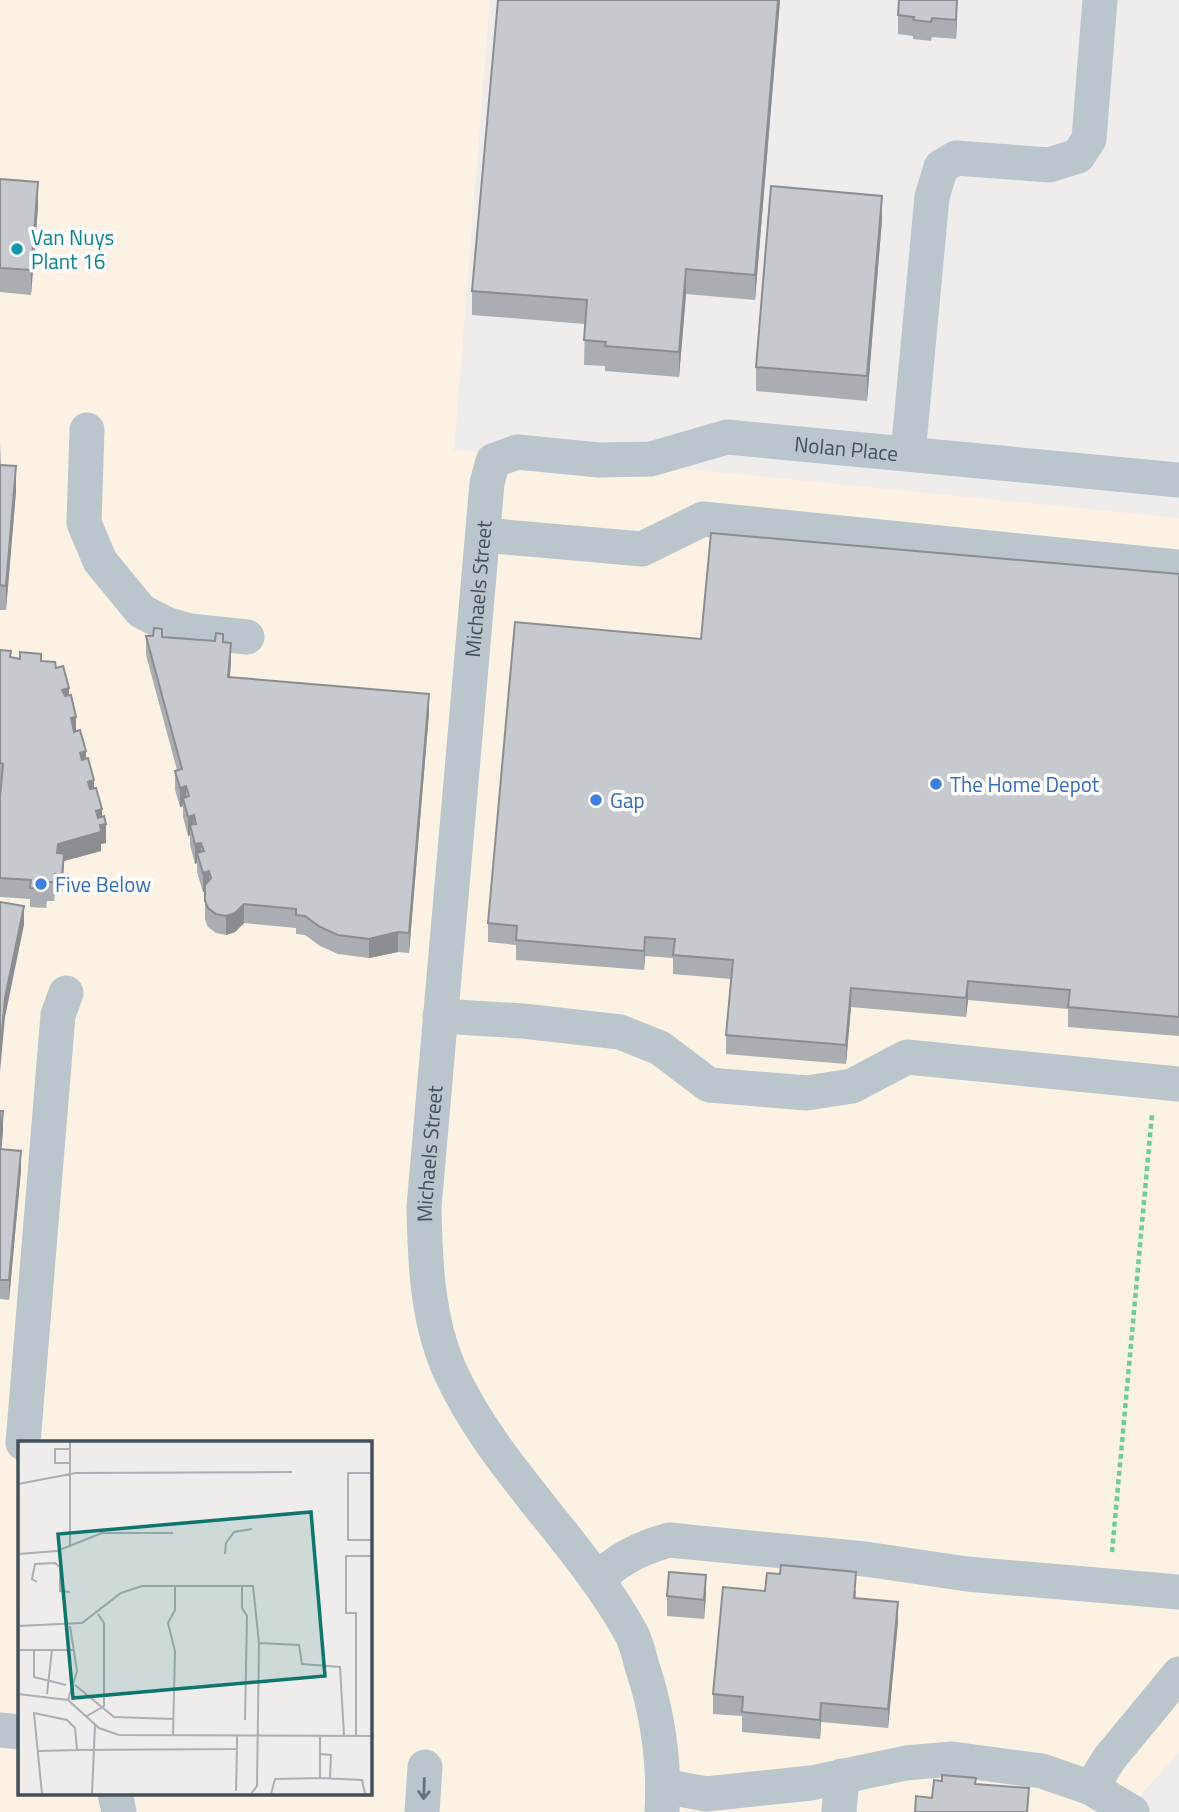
<svg xmlns="http://www.w3.org/2000/svg" width="1179" height="1812" font-family="'Titillium Web',sans-serif">
  <style>
    .commercial { fill: #fcf2e3; fill-rule: evenodd }
    .lines { fill: none; stroke-linecap: round; stroke-linejoin: round }
    .path { stroke: #6fcd96; stroke-width: 4.5; stroke-dasharray: 5 3.5; stroke-linecap: butt }
    .minor { stroke: #bac5cc; stroke-width: 35 }
    .wall { fill: #aaaeb2 }
    .shaded-wall { fill: #8b8d91 }
    .building { fill: #c6cacf; stroke: #8b8d91; stroke-width: 2 }
    .oneway { stroke: #67747c }
    .culture-dot { fill: #0f9aa8; stroke: #fff; stroke-width: 2.5 }
    .shop-dot { fill: #3f7fe0; stroke: #fff; stroke-width: 2.5 }
    .labels { text-anchor: middle; dominant-baseline: central; stroke-width: 7; stroke-linejoin: round; paint-order: stroke }
    .culture-label { font-size: 21px; fill: #0d838f; stroke: #fff; text-anchor: start }
    .street-label { font-size: 21px; fill: #44515a; stroke: #fff }
    .shop-label { font-size: 21px; fill: #366cbe; stroke: #fff; text-anchor: start }
    .inset-road { fill: none; stroke: #abaeb2; stroke-width: 2 }
    .view { fill: #0f766e; fill-opacity: 0.15; stroke: #0f766e; stroke-width: 3.5 }
    .inset-edge { fill: none; stroke: #44515a; stroke-width: 3.5 }
  </style>
  <rect width="100%" height="100%" fill="#efecec"/>
  <path class="commercial" d="M0 0H490L454 450 738 474 1179 518V1753L1144 1791 1135 1812H0ZM19 1443H369V1793H19Z"/>
  <g class="lines">
    <path class="path" d="M1112 1552 1152 1114"/>
    <g class="minor">
      <path d="M87 430 84 523 100 561 141 611 168 625 190 631 247 637"/>
      <path d="M908 454 932 197 941 167 956 158 1049 165 1078 156 1089 139 1100 0"/>
      <path d="M483 535 642 549 703 519 1179 567"/>
      <path d="M440 1016 523 1021 620 1032 660 1048 709 1085 807 1093 852 1086 907 1057 1179 1084"/>
      <path d="M23 1443 58 1015 66 993"/>
      <path d="M597 1579C621 1558 638 1549 669 1540L865 1559 967 1574 1179 1592"/>
      <path d="M0 1730 19 1732"/>
      <path d="M664 1786 706 1794 811 1783 906 1763 952 1759 1042 1771 1091 1788 1132 1812"/>
      <path d="M1091 1788 1109 1759 1179 1674"/>
      <path d="M115 1793 119 1812"/>
      <path d="M422 1812 425 1767"/>
      <path id="s1" d="M662 1812C665 1761 658 1714 642 1666 639 1654 636 1641 630 1631 578 1538 493 1467 449 1369 427 1318 425 1261 424 1207L487 483 493 461 517 452 599 460 651 459 727 437 1179 480"/>
      <path d="M839 1812 842 1776"/>
    </g>
  </g>
  <g class="wall">
    <path d="M498 0H780L755 300 686 294 679 377 605 371V366L584 365 585 324 472 315V291Z"/>
    <path d="M898 15 957 19 956 39 932 37 931 41 913 39V36L898 34Z"/>
    <path d="M0 179 38 207 31 295 0 292Z"/>
    <path d="M882 220 867 401 756 391V367Z"/>
    <path d="M0 443 1 465 16 491 6 610H0Z"/>
    <path d="M1179 574V1036L1068 1027V1009L968 1000 966 1017 851 1007 846 1064 726 1054V1035L731 979 673 974V958L645 956 644 970 516 960V945L488 942V923L701 639Z"/>
    <path d="M146 636 223 642 231 662 230 677 429 713 409 953 398 952 369 958 338 954 320 946 305 935 296 934V928L244 923 235 932 226 935 216 933 208 927 205 920V891L203 892 197 872V863L195 864 190 845V835L188 836 183 817V806L180 807 175 790V771L177 770 146 655Z"/>
    <path d="M0 650 11 658 41 661 56 668 69 695 76 731 86 759 102 817 106 843 101 844V851L64 861 62 894 55 893 54 901H47L46 908 30 907V899L0 897V796L1 783H0Z"/>
    <path d="M0 1111 3 1131 1 1149 21 1170 9 1300 0 1299Z"/>
    <path d="M765 1591H856V1598L898 1621 888 1728 821 1722 820 1739 742 1732V1716L713 1714V1694Z"/>
    <path d="M706 1594 704 1619 667 1616V1596Z"/>
  </g>
  <g class="shaded-wall">
    <path d="M778 0H780L755 300V275Z"/>
    <path d="M957 0V19L956 39V20Z"/>
    <path d="M38 182V207L31 295V270Z"/>
    <path d="M882 196V220L867 401V376Z"/>
    <path d="M686 269V294L679 377V352Z"/>
    <path d="M16 466V491L6 610V586Z"/>
    <path d="M231 643V662L228 696V677Z"/>
    <path d="M69 688V708L62 690Z"/>
    <path d="M429 694V713L409 953V933Z"/>
    <path d="M76 717V736L71 738V718Z"/>
    <path d="M86 751V770L80 753Z"/>
    <path d="M94 780V800L88 782Z"/>
    <path d="M186 786V805L183 798V806L180 807V788Z"/>
    <path d="M102 809V825L106 824V843L101 844V851L64 861 62 894V875L57 853 58 844 96 811Z"/>
    <path d="M194 815V834L190 825V835L188 836V817Z"/>
    <path d="M201 843V862L197 853V863L195 864V844Z"/>
    <path d="M209 871V890L203 892V873Z"/>
    <path d="M244 904V923L235 932 226 935V916Z"/>
    <path d="M24 906V925L5 1017 0 1072V1053L5 998Z"/>
    <path d="M398 932V952L369 958V939Z"/>
    <path d="M645 937V956L644 970V951Z"/>
    <path d="M968 981V1000L966 1017V998Z"/>
    <path d="M851 988V1007L846 1064V1045Z"/>
    <path d="M3 1111V1131L0 1165V1146Z"/>
    <path d="M21 1151V1170L9 1300V1280Z"/>
    <path d="M706 1575V1594L704 1619V1600Z"/>
    <path d="M898 1602V1621L888 1728V1709Z"/>
    <path d="M821 1703V1722L820 1739V1720Z"/>
  </g>
  <g class="building">
    <path d="M498 0H778L755 275 686 269 679 352 605 346 606 342 584 340 587 300 472 291Z"/>
    <path d="M899 0H957L956 20 932 18 931 22 913 20 914 17 898 15Z"/>
    <path d="M0 179 38 182 31 270 0 268Z"/>
    <path d="M771 186 882 196 867 376 756 367Z"/>
    <path d="M0 465 16 466 6 586 0 585Z"/>
    <path d="M711 533 1179 574V1017L1068 1007 1070 990 968 981 966 998 851 988 846 1045 726 1035 733 960 673 955 675 939 645 937 644 951 516 940 517 926 488 923 515 622 701 639Z"/>
    <path d="M154 628 162 629V637L215 641 216 633 223 634V642L231 643 228 677 429 694 409 933 398 932 369 939 338 935 320 927 305 916 296 915V909L244 904 235 913 226 916 216 914 208 908 205 901V885L211 878 209 871 203 873 197 853 204 851 201 843 195 844 190 825 196 824 194 815 188 817 183 798 189 796 186 786 180 788 175 771 182 769 146 636H153Z"/>
    <path d="M0 650 11 651 10 657 20 659V652L41 654V661L55 662 56 668 63 666 69 688 62 690 65 696 71 695 76 717 71 718 74 732 80 730 86 751 80 753 82 760 88 758 94 780 88 782 90 789 96 788 102 809 96 811 98 818 104 816 106 824 100 825 101 832 58 844 57 853 64 854 62 875 55 874 54 882H47L46 889 30 888 31 880 0 878V797L3 764 0 763Z"/>
    <path d="M0 902 24 906 5 998 0 1053Z"/>
    <path d="M0 1111H3L0 1146Z"/>
    <path d="M0 1149 21 1151 9 1280H0Z"/>
    <path d="M781 1565 856 1572 854 1598 898 1602 888 1709 821 1703 820 1720 742 1712 743 1697 713 1694 723 1587 765 1591 767 1573 780 1574Z"/>
    <path d="M669 1572 706 1575 704 1600 667 1596Z"/>
    <path d="M942 1775 976 1778 975 1784 1029 1788 1027 1812H915L916 1796 932 1798 934 1780 942 1781Z"/>
  </g>
  <defs><path id="oneway-shaft" d="M-6 0H5M1.5-3L5.5 0L1.5 3" fill="none" stroke-width="1.6" stroke-linecap="round" stroke-linejoin="round" transform="scale(1.75)"/></defs>
  <use class="oneway" href="#oneway-shaft" transform="translate(424 1789) rotate(92)"/>
  <circle class="culture-dot" cx="17" cy="249" r="7"/>
  <g class="shop-dot">
    <circle cx="936" cy="784" r="7"/>
    <circle cx="596" cy="800" r="7"/>
    <circle cx="41" cy="884" r="7"/>
  </g>
  <g class="labels">
    <g class="culture-label">
      <text x="31" y="237">Van Nuys<tspan x="31" dy="24">Plant 16</tspan></text>
    </g>
    <g class="street-label">
      <text stroke="none"><textPath href="#s1" startOffset="1778">Nolan Place</textPath></text>
      <text stroke="none"><textPath href="#s1" startOffset="1290">Michaels Street</textPath></text>
      <text stroke="none"><textPath href="#s1" startOffset="723">Michaels Street</textPath></text>
    </g>
    <g class="shop-label">
      <text x="950" y="784">The Home Depot</text>
      <text x="610" y="800">Gap</text>
      <text x="55" y="884">Five Below</text>
    </g>
  </g>
  <g transform="translate(18 1441)">
    <rect width="354" height="354" fill="#efecec"/>
    <path class="inset-road" d="M52 1V106M0 8 1 353M51 22H37V8H52M354 32H330V99H354M0 43 58 32 274 31M0 113 39 110 84 92H155M207 113 208 102 216 91 234 88M19 141 14 138 17 123 37 122 42 126V150L52 151M224 144V167L229 175 227 279M0 185 64 182 103 152 124 145H235L241 202 239 345 233 353M241 202 281 204 284 223 322 226 326 294M0 209H56M16 209V236L48 244M57 244 96 276 156 278M0 253 50 259 81 287 101 294 354 295M29 253 34 209M50 259 59 230 52 185M69 275 86 265V182L80 173M155 294 157 210 150 182 157 169V144M338 294V172H328V115H354M20 310 59 309M302 313 313 314 312 338M302 337V294M218 350 219 308M24 353 16 272 49 279 57 287 59 309 219 308V294M74 353 77 284M253 353 257 338 302 337 344 339 347 353"/>
    <path class="view" d="M293 71 307 235 55 257 40 93Z"/>
    <rect width="354" height="354" class="inset-edge"/>
  </g>
</svg>
